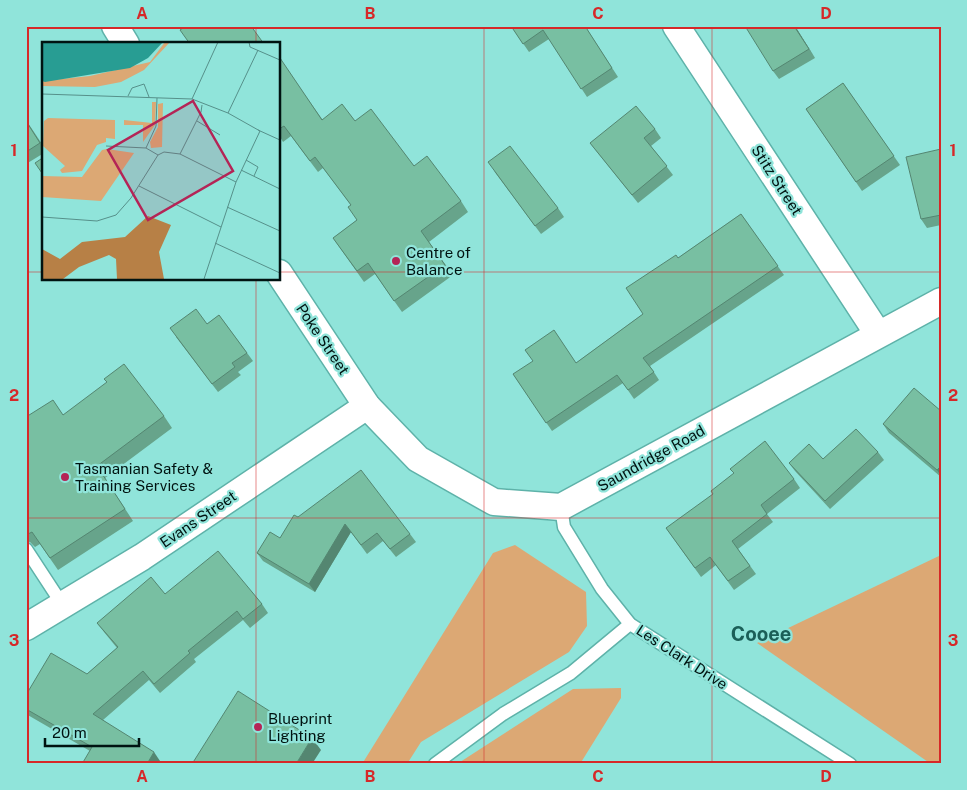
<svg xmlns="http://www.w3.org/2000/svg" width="967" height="790" font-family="'Public Sans',sans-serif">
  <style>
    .green { fill: #dca874 }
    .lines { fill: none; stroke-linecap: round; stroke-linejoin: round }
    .service-casing { stroke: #5eb2a9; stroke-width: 15 }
    .minor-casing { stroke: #5eb2a9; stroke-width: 29 }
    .service { stroke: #fff; stroke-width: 12 }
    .minor { stroke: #fff; stroke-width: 26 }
    .wall { fill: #67a48b }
    .shaded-wall { fill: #548671 }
    .building { fill: #78bfa2; stroke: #548671 }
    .grid { fill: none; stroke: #d62828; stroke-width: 1; stroke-opacity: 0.55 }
    .poi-dot { fill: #b42456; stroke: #90e4da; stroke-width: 2 }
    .labels { text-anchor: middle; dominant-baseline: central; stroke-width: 4.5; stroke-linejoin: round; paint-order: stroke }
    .street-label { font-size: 15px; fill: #001311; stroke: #90e4da }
    .poi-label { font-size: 15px; fill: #001311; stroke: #90e4da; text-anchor: start }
    .district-label { font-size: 20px; font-weight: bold; fill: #1b5f58; stroke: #90e4da }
    .inset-road { fill: none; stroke: #56908a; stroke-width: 1 }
    .view { fill: #b42456; fill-opacity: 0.15; stroke: #b42456; stroke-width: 2.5 }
    .inset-edge { fill: none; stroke: #001311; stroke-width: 2.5 }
    .neatline { fill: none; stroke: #d62828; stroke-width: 2 }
    .grid-label { font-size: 16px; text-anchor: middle; font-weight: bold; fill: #d62828 }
  </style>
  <rect width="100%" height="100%" fill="#90e4da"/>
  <g class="green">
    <path d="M515 545 586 592 587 626 569 652 421 742 407 764H362L493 553Z"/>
    <path d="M941 555V764H931L757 643Z"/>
    <path d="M621 688V698L580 764H457L573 689Z"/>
  </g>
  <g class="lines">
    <g class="service-casing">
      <g id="service">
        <path d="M561 507 564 527 602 589 630 624 850 764"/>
        <path d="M26 549 62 604"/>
        <path d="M435 764 503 714 571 673 630 624"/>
      </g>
    </g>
    <g class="minor-casing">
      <g id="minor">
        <path d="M115 26 126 44"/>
        <path d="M676 26 878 334"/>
        <path d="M279 273 367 406 418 459 494 502 561 507 941 301"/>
        <path d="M26 627 142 557 367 406"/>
      </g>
    </g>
    <use href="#service" class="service"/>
    <use href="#minor" class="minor"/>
  </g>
  <g class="wall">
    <path d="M26 26H33L26 31Z"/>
    <path d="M511 26H585L618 77 587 97 549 39 529 52Z"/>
    <path d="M795 26 815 58 779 79 773 71Z"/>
    <path d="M279 59 322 119 355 121 461 201 468 212 429 242 453 275 402 312 375 274 364 282 333 238 357 220 351 205 323 168 318 172 291 136 283 142 279 135Z"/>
    <path d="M843 83 900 165 862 191 806 109Z"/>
    <path d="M26 120 44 147V153L26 164Z"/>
    <path d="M655 129 661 138 651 146 673 175 638 203 590 143Z"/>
    <path d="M941 149V225L927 228 921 219Z"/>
    <path d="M494 171 558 208 564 217 541 234Z"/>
    <path d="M741 214 784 275 650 366 659 380 634 399 623 383 552 431 513 374 576 363 643 314 678 258Z"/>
    <path d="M219 315 253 361 238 372 241 375 218 392 176 337 207 324Z"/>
    <path d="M941 411V477L889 433 883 424Z"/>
    <path d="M63 415 164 416 172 428 105 478 133 521 58 570 40 544 35 547 30 542 26 541V417Z"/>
    <path d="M878 452 884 460 830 509 795 471 789 463 823 459Z"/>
    <path d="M794 479 800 488 767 514 773 522 738 549 756 574 734 590 716 565 701 577 666 528Z"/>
    <path d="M298 517 410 534 416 542 396 557 383 541 367 554 351 532 315 592 263 561 257 553 280 538Z"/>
    <path d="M165 594 262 604 268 613 250 628 243 620 194 659 196 662 160 693 149 680 103 720 160 761 90 751 26 714V695L87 674 117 648 104 632 97 623Z"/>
  </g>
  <g class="shaded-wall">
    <path d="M794 26H795L815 58 809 49Z"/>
    <path d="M941 466V476L937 470Z"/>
    <path d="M345 524 351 532 315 592 309 584Z"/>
    <path d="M312 738 321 750 312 764H296Z"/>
    <path d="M154 752 160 761 158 764H147Z"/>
  </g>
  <g class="building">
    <path d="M186 26H251L264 44H190L180 30Z"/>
    <path d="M511 26H585L612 68 581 89 543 30 523 44Z"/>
    <path d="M745 26H794L809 49 773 71Z"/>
    <path d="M280 58 322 120 342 104 355 121 371 109 414 166 427 156 461 201 421 231 445 265 394 301 368 263 357 271 333 238 357 220 348 207 351 205 315 157 310 161 284 126 279 129V59Z"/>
    <path d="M843 83 894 156 856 182 806 109Z"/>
    <path d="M636 106 655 129 644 138 667 166 632 195 590 143Z"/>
    <path d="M26 121 40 143 26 152Z"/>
    <path d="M510 146 558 208 535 226 488 162Z"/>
    <path d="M941 149V215L921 219 906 157Z"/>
    <path d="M44 157V176L35 163Z"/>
    <path d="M741 214 778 266 643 358 654 372 628 390 617 375 546 423 513 374 533 361 525 350 554 330 576 363 643 314 626 288 676 255 678 258Z"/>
    <path d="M196 309 207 324 219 315 247 353 232 363 235 367 212 384 170 328Z"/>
    <path d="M124 364 164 416 97 466 125 509 50 558 32 532 26 535V417L53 400 63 415 107 382 104 379Z"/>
    <path d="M914 388 941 411V466L937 470 883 424Z"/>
    <path d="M856 429 878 452 825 501 789 463 809 444 823 459Z"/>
    <path d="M765 441 794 479 761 505 767 514 732 541 750 566 728 581 710 557 695 568 666 528 713 494 711 491 734 473 730 469Z"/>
    <path d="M361 470 410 534 390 549 377 533 361 545 345 524 309 584 257 553 270 532 280 538 294 515 298 517Z"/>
    <path d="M218 551 262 604 243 619 237 611 188 651 190 653 154 684 143 671 93 714 154 752 147 764H82L92 747 26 709V695L51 653 87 674 118 647 97 623 151 577 165 594Z"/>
    <path d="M238 691 312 738 296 764H192Z"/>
  </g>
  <path class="grid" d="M256 26V44M484 26V764M712 26V764M26 272H44M279 272H941M256 279V764M26 518H941"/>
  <g class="poi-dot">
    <circle cx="396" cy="261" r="5"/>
    <circle cx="65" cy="477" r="5"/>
    <circle cx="258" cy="727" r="5"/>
  </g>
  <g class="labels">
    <g class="street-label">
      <text transform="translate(777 180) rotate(57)">Stitz Street</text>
      <text transform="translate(323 339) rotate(56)">Poke Street</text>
      <text transform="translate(651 458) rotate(-29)">Saundridge Road</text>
      <text transform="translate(198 519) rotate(-34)">Evans Street</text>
      <text transform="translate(682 657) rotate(33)">Les Clark Drive</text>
    </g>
    <g class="poi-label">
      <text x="406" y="252">Centre of<tspan x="406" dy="17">Balance</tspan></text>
      <text x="75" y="468">Tasmanian Safety &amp;<tspan x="75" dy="17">Training Services</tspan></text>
      <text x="268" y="718">Blueprint<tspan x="268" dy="17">Lighting</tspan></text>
    </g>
    <g class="district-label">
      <text x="761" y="634">Cooee</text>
    </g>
  </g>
  <g transform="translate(42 42)">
    <rect width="238" height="238" fill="#90e4da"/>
    <path d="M123 0H128L102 28 79 40 53 45 0 44V39L48 34 108 20ZM110 60H114L113 83 101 100V83H82V78L110 81ZM121 61 120 105 109 106 108 100 116 85V62ZM6 76 73 78V97L64 96V100L55 103 40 129 20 131 18 128 23 124 1 104 2 79ZM65 107 92 111 59 159 0 155V134L40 135 60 108Z" fill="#dca874"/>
    <path d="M106 174 129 183 117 210 122 237H75L74 217 67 213 37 225 21 237H0V207L18 217 40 200 83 195Z" fill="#b78046"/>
    <path d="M0 0H121L106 16 88 26 3 40 0 39Z" fill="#289d93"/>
    <path class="inset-road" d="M207 0 208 5 238 18M0 52 150 57 186 71 218 89M86 54 90 46 102 42 107 55M150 57 176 0M186 71 216 8M155 79 178 93M216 88 238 98M64 104 104 106 116 113M104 106 114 84 115 56M138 112 159 70 160 63M204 118 216 125 212 134M199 128 238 147M97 144 179 185M185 165 238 189M0 175 55 179 74 173 89 156 116 113 122 110 138 112 194 140M173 201 238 231M162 237 194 140 218 89"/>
    <path class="view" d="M151 59 191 129 106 178 66 108Z"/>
    <rect width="238" height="238" class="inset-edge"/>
  </g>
  <rect width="967" height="790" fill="none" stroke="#90e4da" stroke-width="55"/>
  <path d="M45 738v8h94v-8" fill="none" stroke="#001311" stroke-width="2.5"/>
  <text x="52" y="738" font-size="15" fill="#001311" stroke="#90e4da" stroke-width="4" paint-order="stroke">20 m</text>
  <rect x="28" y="28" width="912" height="734" class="neatline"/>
  <g class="grid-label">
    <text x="142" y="19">A</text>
    <text x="370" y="19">B</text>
    <text x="598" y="19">C</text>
    <text x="826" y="19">D</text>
    <text x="14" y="156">1</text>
    <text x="953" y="156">1</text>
    <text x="14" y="401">2</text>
    <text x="953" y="401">2</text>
    <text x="14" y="646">3</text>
    <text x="953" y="646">3</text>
    <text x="142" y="782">A</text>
    <text x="370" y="782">B</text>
    <text x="598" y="782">C</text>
    <text x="826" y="782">D</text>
  </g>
</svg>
